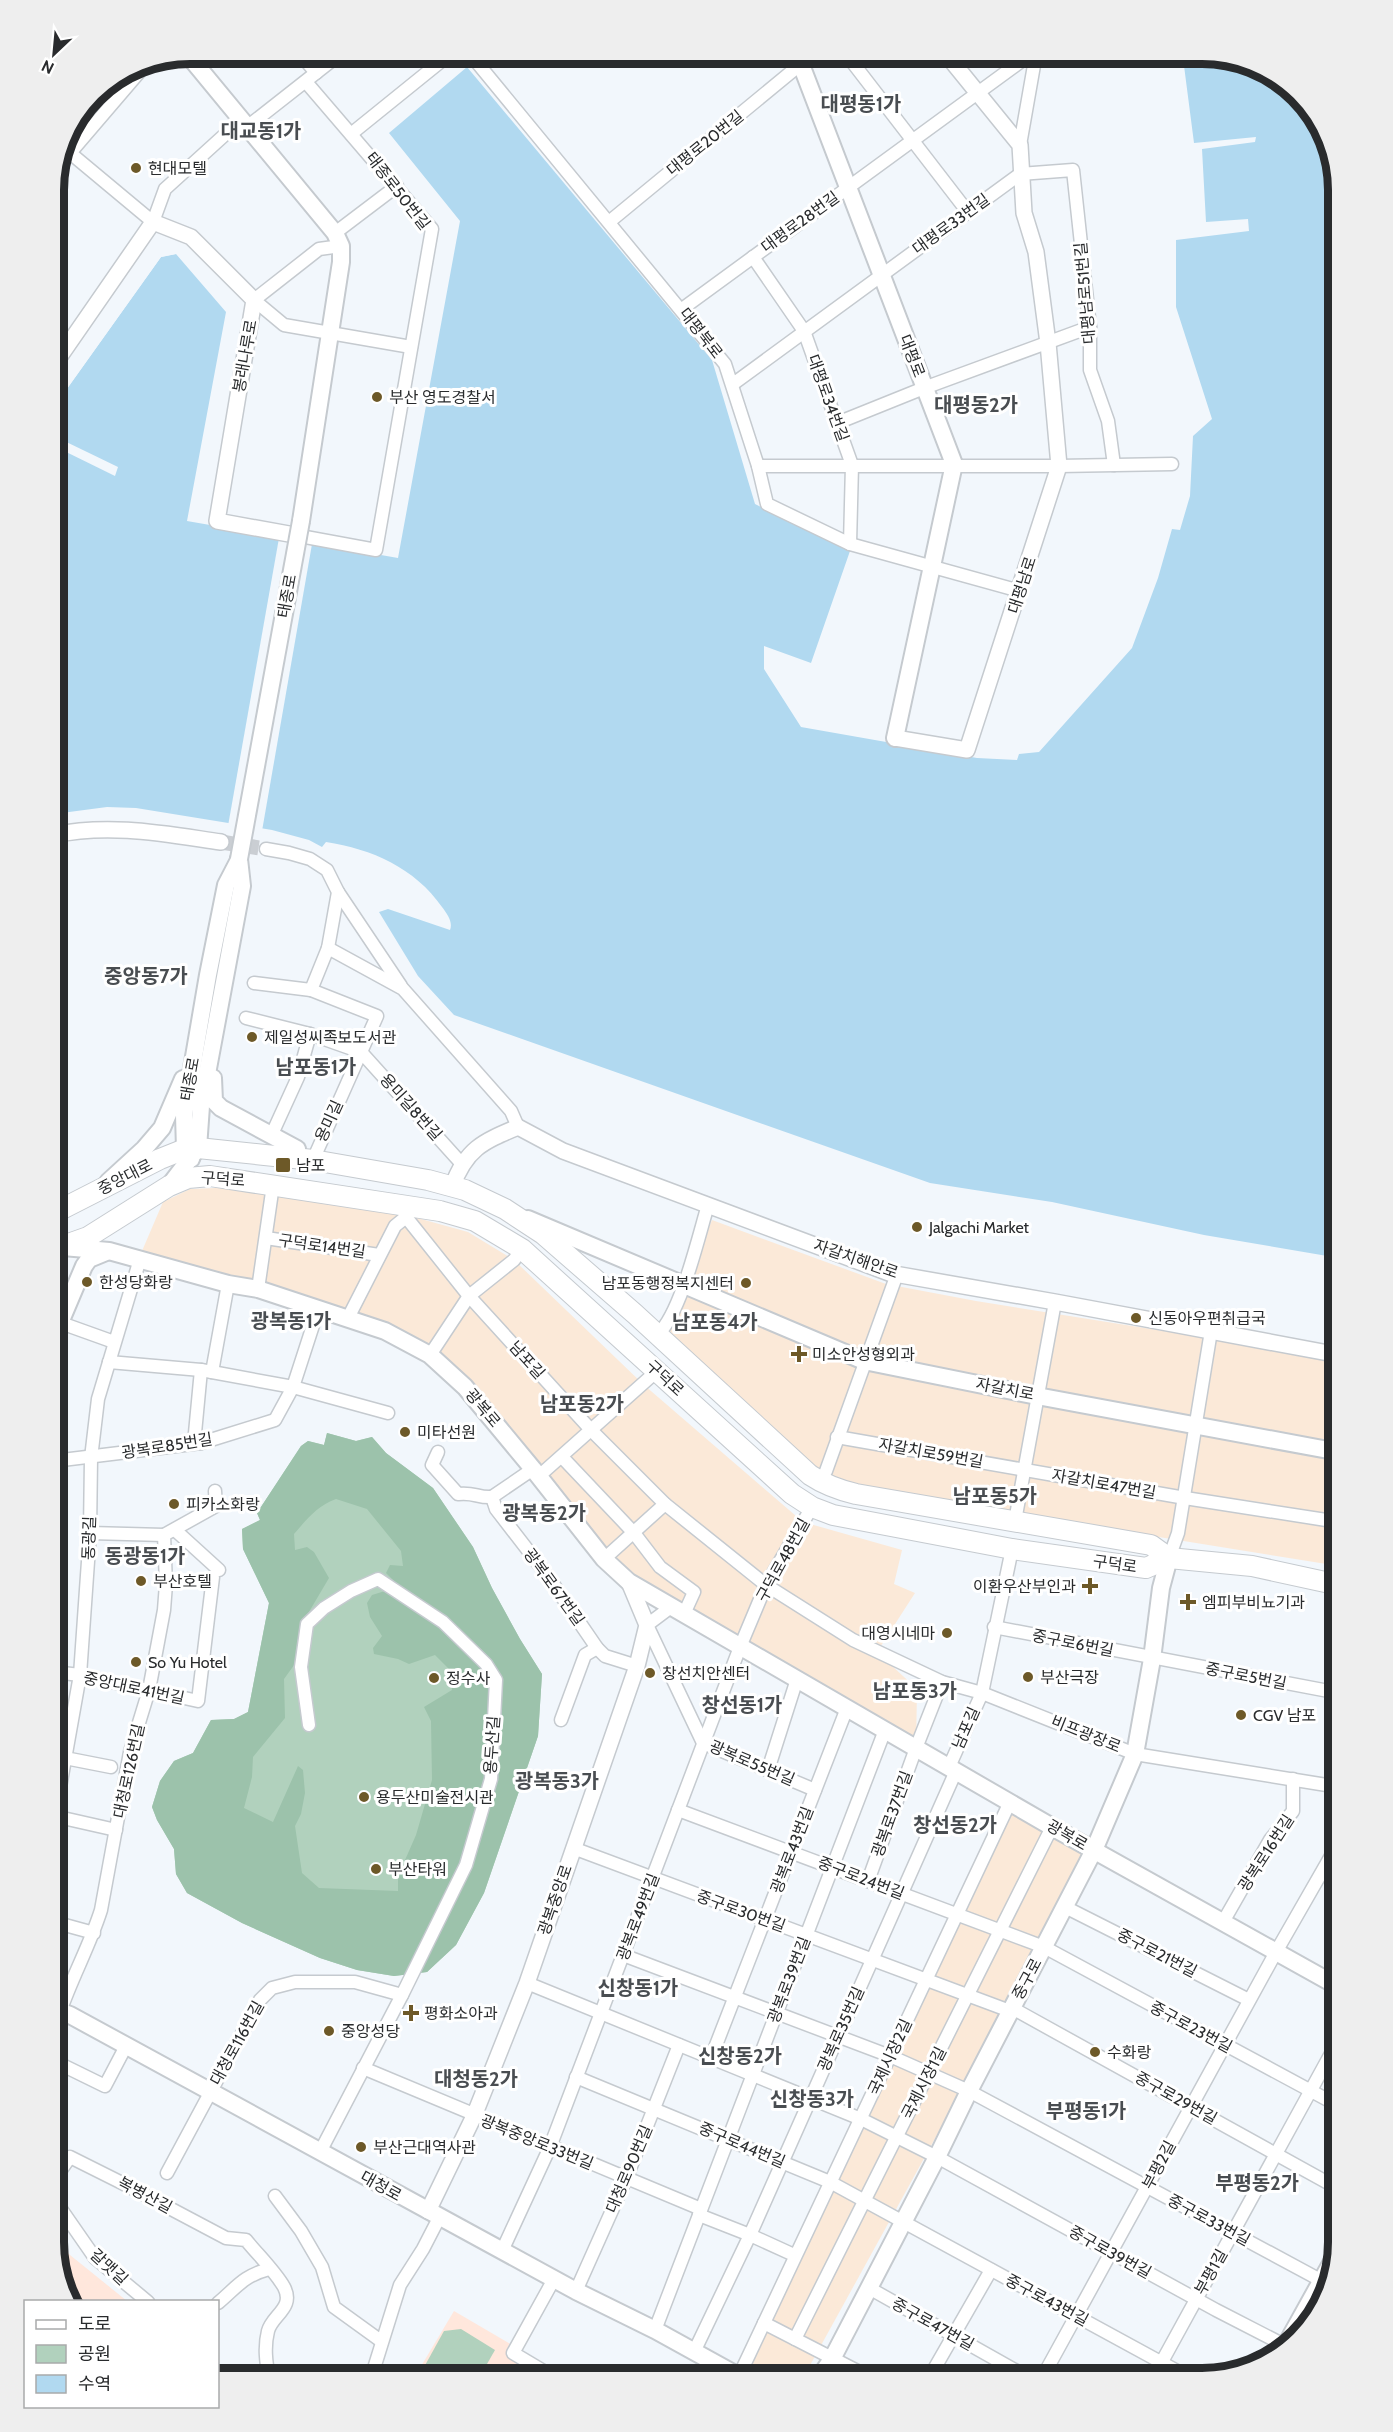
<svg xmlns="http://www.w3.org/2000/svg" width="1393" height="2432" font-family="Cabin,'Noto Sans KR',sans-serif">
  <style>
    .commercial { fill: #fbe9d8 }
    .education { fill: #ffe7dc }
    .green { fill: #b1d1bd }
    .forest { fill: #9cc2ab; fill-rule: evenodd }
    .water { fill: #b1d9f0 }
    .pier { fill: #f2f7fc }
    .lines { fill: none; stroke-linecap: round; stroke-linejoin: round }
    .tertiary-tunnel { stroke: #caced3; stroke-width: 15; stroke-dasharray: 15 8; stroke-linecap: butt }
    .minor-casing { stroke: #c5cacf; stroke-width: 15 }
    .tertiary-casing { stroke: #c5cacf; stroke-width: 18 }
    .secondary-casing { stroke: #c5cacf; stroke-width: 20 }
    .primary-casing { stroke: #c5cacf; stroke-width: 22 }
    .minor { stroke: #fff; stroke-width: 12 }
    .tertiary { stroke: #fff; stroke-width: 15 }
    .secondary { stroke: #fff; stroke-width: 16 }
    .primary { stroke: #fff; stroke-width: 20 }
    .secondary-bridge-casing { stroke: #c5cacf; stroke-width: 20; stroke-linecap: butt }
    .secondary-bridge { stroke: #fff; stroke-width: 16 }
    .poi-dot { fill: #6d5928; stroke: #fff; stroke-width: 2 }
    .labels { text-anchor: middle; dominant-baseline: central; stroke-width: 6; stroke-linejoin: round; paint-order: stroke }
    .street-label { font-size: 16px; fill: #292b2d; stroke: #fff }
    .poi-label { font-size: 16px; fill: #292b2d; stroke: #fff; text-anchor: start }
    .quarter-label { font-size: 20px; font-weight: bold; fill: #494d51; stroke: #fff }
    .rim { fill: none; stroke: #292b2d; stroke-width: 8 }
  </style>
  <rect width="100%" height="100%" fill="#f2f7fc"/>
  <g class="commercial">
    <path d="M216 1188 272 1192 403 1214 468 1232 514 1260 644 1385 803 1522 902 1550 894 1584 915 1593 877 1652 917 1689 916 1748 629 1582 465 1387 385 1332 139 1258 163 1202 190 1189Z"/>
    <path d="M712 1220 886 1284 976 1301 1339 1359V1566L1016 1514 823 1479 666 1335Z"/>
    <path d="M1010 1802 1094 1850 803 2378H778L750 2365Z"/>
  </g>
  <g class="education">
    <path d="M54 2239 70 2255 127 2301H68Z"/>
    <path d="M454 2311 512 2345 548 2378H414Z"/>
  </g>
  <g class="green">
    <path d="M327 1433 356 1441 372 1437 386 1453 433 1488 473 1547 492 1588 520 1639 542 1674 538 1736 484 1893 456 1945 427 1972 394 1976 357 1970 320 1958 242 1923 187 1893 176 1874 174 1849 157 1820 152 1807 160 1781 174 1761 193 1753 211 1720 234 1719 248 1712 269 1603 243 1549 242 1529 260 1520 257 1513 301 1446 308 1441 324 1445Z"/>
    <path d="M461 2329 495 2350 479 2378H418L444 2331Z"/>
  </g>
  <path class="forest" d="M327 1433 356 1441 372 1437 386 1453 433 1488 473 1547 492 1588 520 1639 542 1674 538 1736 484 1893 456 1945 427 1972 394 1976 357 1970 320 1958 242 1923 187 1893 176 1874 174 1849 157 1820 152 1807 160 1781 174 1761 193 1753 211 1720 234 1719 248 1712 269 1603 243 1549 242 1529 260 1520 257 1513 301 1446 308 1441 324 1445ZM336 1499 367 1509 401 1551 403 1566 390 1565 386 1573 402 1589 400 1596 385 1591 372 1595 367 1603 370 1617 382 1636 373 1648 374 1654 398 1659 409 1664 435 1655 449 1669 452 1690 424 1707 431 1721 432 1780 416 1835 398 1876V1891L319 1888 302 1873 295 1826 301 1814 305 1793 303 1770 298 1766 273 1822 244 1808 252 1777 253 1757 285 1718 284 1679 297 1661 303 1622 329 1578 314 1552 307 1547 295 1550 294 1534C307 1519 317 1506 336 1499Z"/>
  <path class="water" d="M1211 54 1278 77 1325 131 1339 191V1258L1204 1235 1052 1202 930 1183 454 1015 418 976 379 912 388 909 450 930C453 922 448 915 442 907 415 868 372 849 326 842L322 847 309 840 272 830 136 808 107 807 54 814V407L161 257 176 254 226 312 187 521 398 558 460 221 389 133 467 67 712 360 755 504 850 551 811 663 764 646V669L801 727 977 758 1017 760 1019 754 1039 752 1132 648 1158 578 1172 529 1180 530 1190 496 1193 436 1212 419 1176 307V240L1249 231 1248 219 1206 222 1202 149 1255 142 1256 137 1194 143 1183 58Z"/>
  <g class="pier">
    <path d="M172 252 176 254 161 257 54 407V402L159 255Z"/>
    <path d="M54 436 118 467 115 476 54 446Z"/>
    <path d="M279 538 312 544 262 831 228 826Z"/>
  </g>
  <g class="lines">
    <path class="tertiary-tunnel" d="M221 842 266 849"/>
    <g class="minor-casing">
      <g id="minor">
        <path d="M300 54 316 73"/>
        <path d="M470 54 725 364 758 466 767 504 850 544 1020 591"/>
        <path d="M846 54 967 211"/>
        <path d="M103 88 113 100"/>
        <path d="M351 134 450 54"/>
        <path d="M1020 145 1036 54"/>
        <path d="M63 147 153 222 165 189 230 130 247 127 340 54"/>
        <path d="M58 167 147 63"/>
        <path d="M609 222 813 54"/>
        <path d="M335 233 397 186"/>
        <path d="M341 246 319 249 254 300 284 325 411 347"/>
        <path d="M753 257 804 331 852 465 850 544"/>
        <path d="M682 309 1031 54"/>
        <path d="M733 384 1020 174 1073 170 1090 327V370L1108 421 1114 465"/>
        <path d="M837 423 924 388 1090 327"/>
        <path d="M758 466H1059L1172 464"/>
        <path d="M300 536 376 550 432 229 306 82"/>
        <path d="M266 849 289 853 310 859 327 870 338 892 328 948 311 990"/>
        <path d="M338 892 401 986"/>
        <path d="M328 948 403 989 511 1111 518 1127"/>
        <path d="M254 983 311 990 377 1016 313 1160"/>
        <path d="M246 1018 310 1034 361 1052 461 1163"/>
        <path d="M272 1134 298 1077 310 1034"/>
        <path d="M409 1205 406 1217 469 1296 592 1431 665 1504 766 1585 853 1640 942 1682 982 1693 949 1767"/>
        <path d="M266 1238 379 1255"/>
        <path d="M258 1289 273 1185"/>
        <path d="M348 1318 395 1226 406 1217"/>
        <path d="M61 1323 114 1342"/>
        <path d="M658 1334C681 1313 698 1238 708 1205"/>
        <path d="M430 1355 469 1296 514 1260 522 1249"/>
        <path d="M109 1362 201 1370 293 1387 388 1413"/>
        <path d="M212 1372 228 1284"/>
        <path d="M837 1437 1185 1498 1339 1522"/>
        <path d="M201 1443 195 1433 201 1370"/>
        <path d="M438 1452 432 1465 458 1494C475 1492 477 1498 492 1497"/>
        <path d="M562 1457 634 1533 660 1567 694 1592 684 1614"/>
        <path d="M54 1461 201 1443 275 1420 293 1387 318 1310"/>
        <path d="M533 1469 492 1497 496 1509 547 1575 597 1648"/>
        <path d="M539 1476 657 1371"/>
        <path d="M820 1482 826 1471 897 1274"/>
        <path d="M1015 1521 1055 1302"/>
        <path d="M175 1530 219 1570"/>
        <path d="M90 1533 164 1535"/>
        <path d="M1012 1549 982 1693 1135 1754 1339 1787"/>
        <path d="M1169 1558 1178 1533 1211 1331"/>
        <path d="M604 1559 665 1504"/>
        <path d="M671 1607 647 1625 703 1743 815 1790"/>
        <path d="M994 1627 1339 1693"/>
        <path d="M54 1672 80 1675 198 1701 213 1577"/>
        <path d="M561 1720 585 1655 597 1648 605 1656 637 1666"/>
        <path d="M309 1725 301 1667 307 1624 324 1608 351 1591 378 1579 443 1622 486 1664 496 1680 491 1779 466 1865 402 1995 320 2152"/>
        <path d="M65 1758 111 1767"/>
        <path d="M768 1770 797 1679"/>
        <path d="M678 1810 1044 1947 1339 2106"/>
        <path d="M54 1816 116 1830"/>
        <path d="M54 1821 80 1675 90 1533 91 1458 98 1399 140 1259"/>
        <path d="M573 1848 1010 2011"/>
        <path d="M1325 1869 1339 1879"/>
        <path d="M868 1881 916 1748 942 1682"/>
        <path d="M1065 1907 1249 2000"/>
        <path d="M54 1922 94 1933"/>
        <path d="M1223 1922 1270 1840 1293 1811V1779"/>
        <path d="M623 1955 890 2056 969 2091 1326 2283"/>
        <path d="M527 1983 861 2119 937 2157 1216 2310 1284 2345"/>
        <path d="M1012 2008 1339 2189"/>
        <path d="M60 2012C72 1977 90 1945 101 1910L130 1752 149 1690 164 1610 166 1584 164 1535 216 1506 215 1491"/>
        <path d="M711 2058 847 1708"/>
        <path d="M54 2061 105 2086 126 2046"/>
        <path d="M363 2068 701 2209"/>
        <path d="M576 2077 830 2182 1190 2378"/>
        <path d="M167 2173 260 2000 272 1988 295 1982H355L402 1995"/>
        <path d="M54 2180 70 2157 124 2184 226 2238 246 2240C258 2255 274 2270 284 2287 295 2308 272 2315 268 2331 264 2347 266 2362 269 2378"/>
        <path d="M275 2196 301 2231 322 2267 334 2307 381 2341"/>
        <path d="M54 2199 95 2258 148 2302"/>
        <path d="M699 2215 750 2235 794 2255"/>
        <path d="M502 2251 550 2147 740 1647 766 1585 812 1507"/>
        <path d="M554 2279 513 2353 555 2378"/>
        <path d="M869 2288 1029 2378"/>
        <path d="M576 2291 626 2179 679 2045"/>
        <path d="M218 2303C237 2287 243 2276 269 2269"/>
        <path d="M764 2323 871 2378"/>
        <path d="M655 2330 885 1730"/>
        <path d="M795 2339 1052 1827"/>
        <path d="M694 2352 750 2235 956 1771"/>
        <path d="M739 2376 1010 1802"/>
        <path d="M371 2378 400 2285 423 2249 439 2218"/>
        <path d="M929 2378 991 2270"/>
        <path d="M1042 2378 1276 1952 1339 1842"/>
        <path d="M1153 2378 1339 2039"/>
      </g>
    </g>
    <g class="tertiary-casing">
      <g id="tertiary">
        <path d="M54 365 153 222 191 237 254 300 217 521 300 536"/>
        <path d="M895 738 967 750 1059 466 1048 343 1036 252 1024 213 1020 145 946 54"/>
        <path d="M54 835C110 823 165 834 221 842"/>
        <path d="M452 1187C466 1149 482 1142 518 1127L563 1151 889 1273 1055 1302 1339 1355"/>
        <path d="M428 2211 474 2116 527 1983 637 1666 647 1625 629 1582"/>
      </g>
    </g>
    <g class="secondary-casing">
      <g id="secondary">
        <path d="M797 54 954 464 895 738"/>
        <path d="M188 55 335 233 341 246V262L301 521"/>
        <path d="M213 1078 214 1101 221 1108 297 1149"/>
        <path d="M191 1159 185 1149 184 1115 208 975 226 885 239 860"/>
        <path d="M108 1182 144 1149 162 1128 183 1079"/>
        <path d="M169 1186 198 1148 201 1106 242 886 239 859"/>
        <path d="M528 1219 864 1361 1037 1396 1339 1452"/>
        <path d="M63 1247 109 1251 228 1284 258 1289 385 1331 430 1355 465 1387 533 1469 604 1559 629 1582 1052 1827 1339 1987"/>
        <path d="M54 1337 84 1266 89 1259 106 1252"/>
        <path d="M54 2009 70 2015 576 2291 655 2330 742 2378"/>
        <path d="M1288 2341 1333 2260"/>
        <path d="M819 2378 832 2359 869 2288 937 2157 969 2091 1094 1850 1135 1754 1152 1659 1161 1588 1169 1558"/>
      </g>
    </g>
    <g class="primary-casing">
      <g id="primary">
        <path d="M54 1213 160 1159 185 1149 198 1148 313 1160 428 1180 465 1190 505 1209 543 1234 635 1314 810 1475C825 1485 839 1490 856 1494L1151 1545 1169 1558"/>
        <path d="M54 1249 88 1237 169 1186 188 1178 210 1176 440 1211 475 1221 522 1249 792 1494 812 1507 833 1515 1012 1549 1146 1568 1169 1558 1252 1566 1339 1585"/>
      </g>
    </g>
    <use href="#minor" class="minor"/>
    <use href="#tertiary" class="tertiary"/>
    <use href="#secondary" class="secondary"/>
    <use href="#primary" class="primary"/>
    <g class="secondary-bridge-casing">
      <path id="secondary-bridge" d="M239 859 301 521"/>
    </g>
    <use href="#secondary-bridge" class="secondary-bridge"/>
  </g>
  <g class="poi-dot">
    <circle cx="136" cy="168" r="6"/>
    <circle cx="377" cy="397" r="6"/>
    <circle cx="252" cy="1037" r="6"/>
    <rect x="275" y="1157" width="16" height="16" rx="3"/>
    <circle cx="917" cy="1227" r="6"/>
    <circle cx="87" cy="1282" r="6"/>
    <circle cx="746" cy="1283" r="6"/>
    <circle cx="1136" cy="1318" r="6"/>
    <path d="M796 1345h6v6h6v6h-6v6h-6v-6h-6v-6h6z"/>
    <circle cx="405" cy="1432" r="6"/>
    <circle cx="174" cy="1504" r="6"/>
    <circle cx="141" cy="1581" r="6"/>
    <path d="M1087 1577h6v6h6v6h-6v6h-6v-6h-6v-6h6z"/>
    <path d="M1185 1593h6v6h6v6h-6v6h-6v-6h-6v-6h6z"/>
    <circle cx="947" cy="1633" r="6"/>
    <circle cx="136" cy="1662" r="6"/>
    <circle cx="650" cy="1673" r="6"/>
    <circle cx="1028" cy="1677" r="6"/>
    <circle cx="434" cy="1678" r="6"/>
    <circle cx="1241" cy="1715" r="6"/>
    <circle cx="364" cy="1797" r="6"/>
    <circle cx="376" cy="1869" r="6"/>
    <path d="M408 2004h6v6h6v6h-6v6h-6v-6h-6v-6h6z"/>
    <circle cx="329" cy="2031" r="6"/>
    <circle cx="1095" cy="2052" r="6"/>
    <circle cx="361" cy="2147" r="6"/>
  </g>
  <g class="labels">
    <g class="street-label">
      <text transform="translate(705 143) rotate(-39)">대평로20번길</text>
      <text transform="translate(398 191) rotate(52)">태종로50번길</text>
      <text transform="translate(800 222) rotate(-36)">대평로28번길</text>
      <text transform="translate(951 224) rotate(-36)">대평로33번길</text>
      <text transform="translate(1085 293) rotate(-95)">대평남로51번길</text>
      <text transform="translate(701 333) rotate(52)">대평북로</text>
      <text transform="translate(245 356) rotate(-80)">봉래나루로</text>
      <text transform="translate(912 356) rotate(69)">대평로</text>
      <text transform="translate(828 398) rotate(70)">대평로34번길</text>
      <text transform="translate(1022 585) rotate(-72)">대평남로</text>
      <text transform="translate(287 596) rotate(-80)">태종로</text>
      <text transform="translate(190 1079) rotate(-80)">태종로</text>
      <text transform="translate(411 1107) rotate(48)">용미길8번길</text>
      <text transform="translate(329 1121) rotate(-65)">용미길</text>
      <text transform="translate(125 1177) rotate(-27)">중앙대로</text>
      <text transform="translate(223 1179) rotate(4)">구덕로</text>
      <text transform="translate(322 1246) rotate(8)">구덕로14번길</text>
      <text transform="translate(856 1259) rotate(19)">자갈치해안로</text>
      <text transform="translate(527 1360) rotate(48)">남포길</text>
      <text transform="translate(665 1378) rotate(43)">구덕로</text>
      <text transform="translate(1005 1389) rotate(11)">자갈치로</text>
      <text transform="translate(483 1408) rotate(50)">광복로</text>
      <text transform="translate(167 1446) rotate(-9)">광복로85번길</text>
      <text transform="translate(931 1453) rotate(10)">자갈치로59번길</text>
      <text transform="translate(1104 1484) rotate(10)">자갈치로47번길</text>
      <text transform="translate(89 1538) rotate(-88)">동광길</text>
      <text transform="translate(783 1560) rotate(-61)">구덕로48번길</text>
      <text transform="translate(1115 1564) rotate(8)">구덕로</text>
      <text transform="translate(554 1587) rotate(54)">광복로67번길</text>
      <text transform="translate(1073 1643) rotate(11)">중구로6번길</text>
      <text transform="translate(1246 1676) rotate(11)">중구로5번길</text>
      <text transform="translate(134 1688) rotate(12)">중앙대로41번길</text>
      <text transform="translate(966 1728) rotate(-66)">남포길</text>
      <text transform="translate(1086 1734) rotate(22)">비프광장로</text>
      <text transform="translate(492 1745) rotate(-86)">용두산길</text>
      <text transform="translate(752 1763) rotate(23)">광복로55번길</text>
      <text transform="translate(129 1771) rotate(-78)">대청로126번길</text>
      <text transform="translate(892 1814) rotate(-70)">광복로37번길</text>
      <text transform="translate(1067 1835) rotate(30)">광복로</text>
      <text transform="translate(792 1850) rotate(-69)">광복로43번길</text>
      <text transform="translate(1266 1853) rotate(-57)">광복로16번길</text>
      <text transform="translate(861 1878) rotate(21)">중구로24번길</text>
      <text transform="translate(555 1900) rotate(-71)">광복중앙로</text>
      <text transform="translate(741 1911) rotate(20)">중구로30번길</text>
      <text transform="translate(638 1917) rotate(-69)">광복로49번길</text>
      <text transform="translate(1157 1953) rotate(27)">중구로21번길</text>
      <text transform="translate(1027 1979) rotate(-62)">중구로</text>
      <text transform="translate(789 1980) rotate(-69)">광복로39번길</text>
      <text transform="translate(1191 2027) rotate(28)">중구로23번길</text>
      <text transform="translate(841 2029) rotate(-66)">광복로35번길</text>
      <text transform="translate(237 2043) rotate(-61)">대청로116번길</text>
      <text transform="translate(890 2057) rotate(-65)">국제시장2길</text>
      <text transform="translate(924 2083) rotate(-63)">국제시장1길</text>
      <text transform="translate(1176 2098) rotate(29)">중구로29번길</text>
      <text transform="translate(537 2142) rotate(22)">광복중앙로33번길</text>
      <text transform="translate(742 2145) rotate(23)">중구로44번길</text>
      <text transform="translate(1159 2165) rotate(-62)">부평2길</text>
      <text transform="translate(629 2169) rotate(-67)">대청로90번길</text>
      <text transform="translate(381 2186) rotate(29)">대청로</text>
      <text transform="translate(145 2195) rotate(28)">복병산길</text>
      <text transform="translate(1209 2220) rotate(28)">중구로33번길</text>
      <text transform="translate(1110 2252) rotate(29)">중구로39번길</text>
      <text transform="translate(109 2267) rotate(43)">갈맷길</text>
      <text transform="translate(1211 2272) rotate(-61)">부평1길</text>
      <text transform="translate(1047 2300) rotate(28)">중구로43번길</text>
      <text transform="translate(933 2324) rotate(29)">중구로47번길</text>
    </g>
    <g class="poi-label">
      <text x="148" y="168">현대모텔</text>
      <text x="389" y="397">부산 영도경찰서</text>
      <text x="264" y="1037">제일성씨족보도서관</text>
      <text x="296" y="1165">남포</text>
      <text x="929" y="1227">Jalgachi Market</text>
      <text x="99" y="1282">한성당화랑</text>
      <text x="734" y="1283" text-anchor="end">남포동행정복지센터</text>
      <text x="1148" y="1318">신동아우편취급국</text>
      <text x="812" y="1354">미소안성형외과</text>
      <text x="417" y="1432">미타선원</text>
      <text x="186" y="1504">피카소화랑</text>
      <text x="153" y="1581">부산호텔</text>
      <text x="1076" y="1586" text-anchor="end">이환우산부인과</text>
      <text x="1202" y="1602">엠피부비뇨기과</text>
      <text x="935" y="1633" text-anchor="end">대영시네마</text>
      <text x="148" y="1662">So Yu Hotel</text>
      <text x="662" y="1673">창선치안센터</text>
      <text x="1040" y="1677">부산극장</text>
      <text x="446" y="1678">정수사</text>
      <text x="1253" y="1715">CGV 남포</text>
      <text x="376" y="1797">용두산미술전시관</text>
      <text x="388" y="1869">부산타워</text>
      <text x="424" y="2013">평화소아과</text>
      <text x="341" y="2031">중앙성당</text>
      <text x="1107" y="2052">수화랑</text>
      <text x="373" y="2147">부산근대역사관</text>
    </g>
    <g class="quarter-label">
      <text x="861" y="104">대평동1가</text>
      <text x="261" y="131">대교동1가</text>
      <text x="976" y="405">대평동2가</text>
      <text x="146" y="976">중앙동7가</text>
      <text x="316" y="1067">남포동1가</text>
      <text x="291" y="1321">광복동1가</text>
      <text x="715" y="1322">남포동4가</text>
      <text x="582" y="1404">남포동2가</text>
      <text x="995" y="1496">남포동5가</text>
      <text x="544" y="1513">광복동2가</text>
      <text x="145" y="1556">동광동1가</text>
      <text x="915" y="1691">남포동3가</text>
      <text x="742" y="1705">창선동1가</text>
      <text x="557" y="1781">광복동3가</text>
      <text x="955" y="1825">창선동2가</text>
      <text x="638" y="1988">신창동1가</text>
      <text x="740" y="2056">신창동2가</text>
      <text x="476" y="2079">대청동2가</text>
      <text x="812" y="2099">신창동3가</text>
      <text x="1086" y="2111">부평동1가</text>
      <text x="1257" y="2183">부평동2가</text>
    </g>
  </g>
  <path d="M0 0H1393V2432H0ZM190 64H1202A126 126 0 0 1 1328 190V2242A126 126 0 0 1 1202 2368H190A126 126 0 0 1 64 2242V190A126 126 0 0 1 190 64Z" fill="#eee" fill-rule="evenodd"/>
  <path class="rim" d="M190 64H1202A126 126 0 0 1 1328 190V2242A126 126 0 0 1 1202 2368H190A126 126 0 0 1 64 2242V190A126 126 0 0 1 190 64Z"/>
  <rect x="24" y="2300" width="195" height="108" fill="#ffffff" stroke="#a9aaab" stroke-width="1.5"/>
  <rect x="36" y="2320" width="30" height="9" fill="#ffffff" stroke="#a9aaab" stroke-width="1.5"/>
  <text x="78" y="2330" font-size="18" fill="#292b2d">도로</text>
  <rect x="36" y="2345" width="30" height="18" fill="#b1d1bd" stroke="#a9aaab" stroke-width="1.5"/>
  <text x="78" y="2360" font-size="18" fill="#292b2d">공원</text>
  <rect x="36" y="2375" width="30" height="18" fill="#b1d9f0" stroke="#a9aaab" stroke-width="1.5"/>
  <text x="78" y="2390" font-size="18" fill="#292b2d">수역</text>
  <g transform="translate(54 54) rotate(206)" stroke="#ffffff" stroke-width="4.5" paint-order="stroke">
  <path d="M0-4.5L10 22L0 15L-10 22Z" fill="#292b2d"/>
  <text y="-9" font-size="16" font-weight="bold" text-anchor="middle" fill="#292b2d">N</text>
  </g>
</svg>
